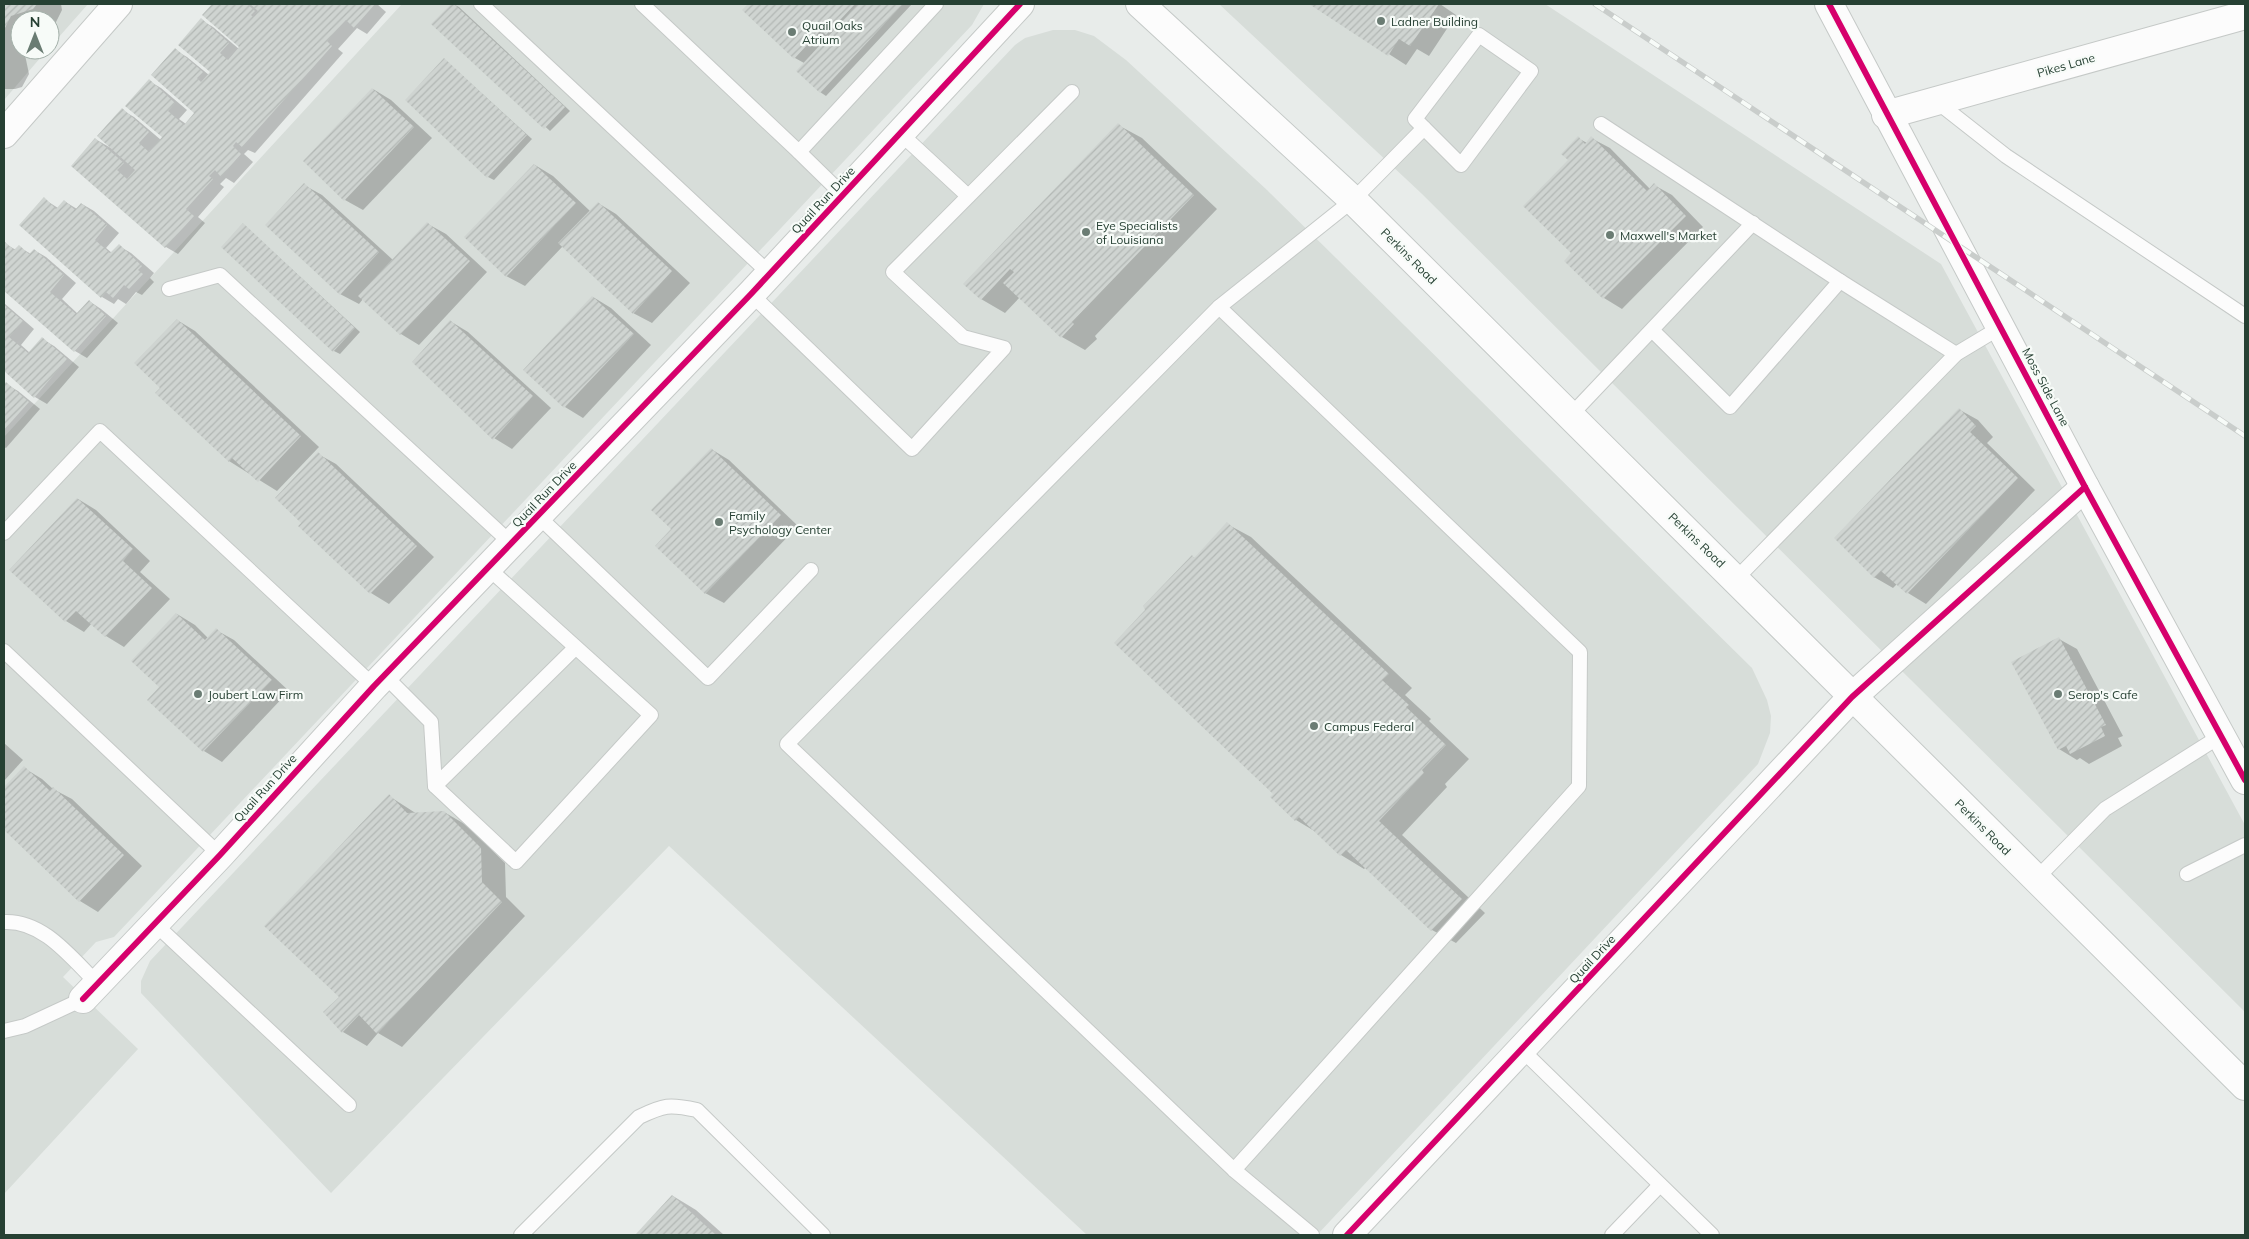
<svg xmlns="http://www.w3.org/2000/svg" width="2249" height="1239" font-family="Mulish,sans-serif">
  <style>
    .built { fill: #d7ddd9 }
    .shadow { fill: #0003 }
    .building { fill: url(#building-hatch) }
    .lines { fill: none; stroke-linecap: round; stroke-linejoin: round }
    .lane-casing { stroke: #c5c9c7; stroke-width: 16 }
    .street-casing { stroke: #c5c9c7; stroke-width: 30 }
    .secondary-casing { stroke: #c4c9c7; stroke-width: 30 }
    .lane { stroke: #fcfcfc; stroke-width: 14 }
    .street { stroke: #fcfcfc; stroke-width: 28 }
    .secondary { stroke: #fcfcfc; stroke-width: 28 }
    .rail-casing { stroke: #c9cdcb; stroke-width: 5.5 }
    .rail { stroke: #f7fbf8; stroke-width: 4; stroke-dasharray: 11; stroke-linecap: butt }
    .cycleway-casing { stroke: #f7fbf8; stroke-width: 9 }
    .cycleway { stroke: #d6006c; stroke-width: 6 }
    .poi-dot { fill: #6a7c73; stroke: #f7fbf8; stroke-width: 2 }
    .labels { text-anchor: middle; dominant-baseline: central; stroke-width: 4.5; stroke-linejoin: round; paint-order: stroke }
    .poi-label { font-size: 12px; fill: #264033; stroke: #f7fbf8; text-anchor: start }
    .street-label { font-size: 12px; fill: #264033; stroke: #f7fbf8 }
  </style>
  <defs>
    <pattern id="building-hatch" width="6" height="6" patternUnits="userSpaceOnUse" patternTransform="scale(1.25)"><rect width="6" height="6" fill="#cfd4d1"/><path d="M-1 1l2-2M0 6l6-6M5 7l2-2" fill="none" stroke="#b2b7b4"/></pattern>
  </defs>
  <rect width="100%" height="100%" fill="#e8ecea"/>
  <g class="built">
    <path d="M4 4H88L50 47V20H20V50H47L4 100Z"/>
    <path d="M402 4H984L972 25 114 937 96 942 63 977 138 1049 4 1194V437Z"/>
    <path d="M1219 4H1545L1941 264 2245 825V1012L1421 193Z"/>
    <path d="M1053 30H1075L1094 36 1126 60 1267 190 1752 668 1767 700 1771 716 1770 733 1758 764 1317 1235H1087L669 846 331 1193 141 993V981L150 961 1015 45 1025 38Z"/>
  </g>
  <g class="shadow">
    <path d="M4 4H61L62 10 56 22 50 24V20H20V50H24L29 74 22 87 15 89H4Z"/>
    <path d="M213 4H377L386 12 367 34 357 28 338 49 343 53 255 153 248 150 244 154 253 162 234 183 226 178 220 184 224 187 198 217 205 223 178 254 166 247 73 165 95 139 111 148 122 110 134 117 161 140 163 137 149 81 161 88 187 110 179 119 186 124 196 113 175 50 187 57 209 75 211 72 201 20 213 27 239 49 241 47 204 15Z"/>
    <path d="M453 4 459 7 570 111 550 131 433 24Z"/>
    <path d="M749 4H912L826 96 820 92 804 63 795 58 743 10Z"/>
    <path d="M1311 4H1440L1456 15 1429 56 1417 49 1406 65Z"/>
    <path d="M444 59 532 139 494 180 488 177Z"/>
    <path d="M373 89 391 100 432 138 363 210 345 200Z"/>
    <path d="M1118 125 1142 138 1217 209 1095 336 1097 339 1085 350 1062 337 1020 297 1005 313 981 299Z"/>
    <path d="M1578 138 1587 143 1591 138 1610 148 1650 189 1654 185 1672 195 1703 227 1622 309 1604 298 1566 261 1572 253 1569 160Z"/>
    <path d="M535 165 553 176 590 211 598 203 616 214 690 283 652 323 633 313 563 246 525 286 506 276Z"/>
    <path d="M304 185 322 195 393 260 428 224 446 234 487 272 419 345 401 334 363 299 359 304 340 294Z"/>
    <path d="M44 199 58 208 64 201 77 209 82 204 94 211 119 233 106 248 112 253 119 246 131 253 154 273 150 278 154 282 142 295 136 292 126 304 118 299 114 304 102 297Z"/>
    <path d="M244 225 360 332 340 354 334 351Z"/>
    <path d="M4 243 16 250 19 247 31 254 34 250 46 257 76 283 62 299 78 314 89 301 101 309 118 323 87 358 75 351 4 290Z"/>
    <path d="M593 297 611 308 651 345 583 418 565 407Z"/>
    <path d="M4 303 34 329 21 345 30 353 42 339 54 346 79 367 47 404 35 397 4 370Z"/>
    <path d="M177 320 195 331 319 447 277 491 229 461 161 388Z"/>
    <path d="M450 321 468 332 551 408 512 449 494 438Z"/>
    <path d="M6 384 18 391 40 409 6 448 4 447V386Z"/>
    <path d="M1960 410 1978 420 1993 437 1987 443 2035 490 1926 604 1908 593 1897 584 1893 588 1874 577Z"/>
    <path d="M711 449 729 460 798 526 724 603 705 593 673 529Z"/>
    <path d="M318 454 336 464 434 557 389 604 371 593 300 526 303 523Z"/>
    <path d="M78 499 96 510 150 561 140 572 170 599 124 647 106 636 92 623 84 632 66 621Z"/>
    <path d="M1227 524 1251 537 1412 688 1405 695 1431 719 1429 721 1469 759 1445 784 1447 787 1402 835 1485 913 1456 943 1432 930 1366 867 1364 869 1341 855 1316 832 1296 820 1272 797 1275 794 1147 610 1192 557 1195 558Z"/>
    <path d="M177 614 195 625 208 638 216 630 234 640 289 691 222 762 204 751 148 700 160 687Z"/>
    <path d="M2059 639 2077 649 2123 736 2118 738 2122 746 2089 764 2080 758 2077 760 2059 749Z"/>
    <path d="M4 743 23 760 4 781Z"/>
    <path d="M24 768 42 779 53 789 72 799 142 866 98 912 80 901 4 828V789Z"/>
    <path d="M389 796 417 814 444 812 468 826 505 863 506 897 525 916 402 1047 378 1033 367 1046 343 1032 340 997Z"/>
    <path d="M673 1196 696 1210 724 1235H637Z"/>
  </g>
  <g class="building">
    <path d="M4 4H37L33 9 11 16 4 30Z"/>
    <path d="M212 4H247L255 11 251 15 253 17 258 11 250 4H375L354 28 346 20 327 41 332 46 242 147 236 142 233 146 241 154 221 177 215 170 209 176 213 179 186 209 194 216 165 248 71 166 95 138 124 163 117 170 127 179 135 170 97 136 122 108 149 132 139 143 149 152 162 137 125 106 149 79 175 103 168 111 184 125 194 113 151 75 175 48 203 72 197 78 201 82 210 72 178 45 201 18 229 43 220 53 228 60 239 47 202 15Z"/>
    <path d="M451 4H454L565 107 544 129 431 24Z"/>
    <path d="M748 4H855L826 35 821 30 794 59 742 10Z"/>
    <path d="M858 4H903L820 93 796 71Z"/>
    <path d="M1309 4H1439L1410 46 1399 39 1388 56Z"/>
    <path d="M444 58 527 135 487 178 405 100Z"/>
    <path d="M372 88 414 127 344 201 303 161Z"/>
    <path d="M1118 123 1194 195 1072 322 1074 324 1061 338 1003 283 1014 272 1010 269 981 300 963 284Z"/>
    <path d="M1578 136 1585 144 1591 136 1647 191 1654 183 1686 216 1603 299 1564 261 1571 253 1523 206 1568 160 1561 154Z"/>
    <path d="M534 164 576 203 506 277 464 237Z"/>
    <path d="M304 183 379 252 340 295 265 225Z"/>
    <path d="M44 197 56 209 64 200 75 210 81 203 107 225 95 240 110 253 119 244 142 266 138 270 143 274 129 289 124 285 113 298 106 292 101 298 19 225Z"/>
    <path d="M598 202 672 271 633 314 558 243Z"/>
    <path d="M427 222 470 261 400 335 358 296Z"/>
    <path d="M243 223 355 328 333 352 221 247Z"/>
    <path d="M4 241 14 250 19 245 29 254 34 249 64 275 50 292 76 314 89 300 106 316 74 352 4 291Z"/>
    <path d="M592 296 634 334 564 408 523 370Z"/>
    <path d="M4 305 23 321 9 337 28 353 42 337 67 359 34 398 4 371Z"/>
    <path d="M177 319 301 436 258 482 232 458 229 462 155 393 160 388 134 363Z"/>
    <path d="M450 320 533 396 493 440 412 362Z"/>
    <path d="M6 382 29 402 4 430V384Z"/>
    <path d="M1959 408 1976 426 1970 432 2018 478 1907 594 1881 571 1874 578 1834 538Z"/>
    <path d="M711 448 781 515 705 594 655 546 671 529 651 510Z"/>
    <path d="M318 452 417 546 370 594 298 526 301 523 275 498Z"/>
    <path d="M77 498 133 549 123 561 152 588 105 637 76 611 65 622 9 570Z"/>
    <path d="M1227 522 1389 674 1382 680 1409 705 1406 707 1446 745 1422 770 1424 773 1379 821 1462 899 1431 931 1346 850 1340 856 1299 817 1295 821 1270 797 1273 794 1114 643 1145 610 1143 606 1192 555 1194 558Z"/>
    <path d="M176 613 205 640 216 628 272 680 203 752 147 700 159 687 131 661Z"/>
    <path d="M2059 637 2106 725 2101 727 2105 736 2070 754 2066 746 2058 750 2011 662Z"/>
    <path d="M24 766 50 791 53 787 124 855 79 902 4 830V787Z"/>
    <path d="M389 794 407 813 444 811 481 848 482 882 502 902 377 1034 359 1015 342 1033 323 1012 339 997 264 926Z"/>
    <path d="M672 1195 716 1235H635Z"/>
  </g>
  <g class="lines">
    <g class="lane-casing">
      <g id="lane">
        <path d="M481 4 770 274"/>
        <path d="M642 4 799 152 936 4"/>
        <path d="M1479 35 1531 71 1461 165 1415 119Z"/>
        <path d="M1936 101 2006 156 2245 316"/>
        <path d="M1601 124 1840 281 1956 354"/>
        <path d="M901 134 968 196"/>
        <path d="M799 152 843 195"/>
        <path d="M169 289 220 275 512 544"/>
        <path d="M751 294 912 449 1004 348 963 337 893 272 1072 92"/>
        <path d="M1219 307 1580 652 1579 786 1234 1170"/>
        <path d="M1653 331 1730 407 1840 281"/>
        <path d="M1570 416 1753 223"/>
        <path d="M538 516 708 678 811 570"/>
        <path d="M4 533 100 431 374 686"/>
        <path d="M488 568 651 715 516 862 435 786 575 648"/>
        <path d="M1736 579 1956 354 2001 327"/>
        <path d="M4 651 220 855"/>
        <path d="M384 675 431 722 435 786"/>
        <path d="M2187 874 2245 845"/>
        <path d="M2036 879 2105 809 2222 735"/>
        <path d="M4 922C44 920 72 959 99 985"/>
        <path d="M155 924 349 1105"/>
        <path d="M4 1031 25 1026 83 999"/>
        <path d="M1522 1050 1712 1235"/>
        <path d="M521 1235 639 1117C664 1105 669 1104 697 1110L823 1235"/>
        <path d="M1312 1235 1234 1170 787 744 1219 307 1353 200 1424 128"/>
        <path d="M1612 1235 1660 1185"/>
      </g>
    </g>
    <g class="street-casing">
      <g id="street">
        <path d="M1829 4 2085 487 2245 780"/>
        <path d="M1886 115 2245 15"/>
        <path d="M4 134 118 4"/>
        <path d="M83 999 220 855 374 686 751 294 1020 4"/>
        <path d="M1347 1235 1852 697 2085 487"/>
      </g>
    </g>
    <g class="secondary-casing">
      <path id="secondary" d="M1140 4 1353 200 2245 1086"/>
    </g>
    <use href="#lane" class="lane"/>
    <use href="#street" class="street"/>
    <use href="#secondary" class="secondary"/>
    <g class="rail-casing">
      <path id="rail" d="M1595 4 2245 436"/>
    </g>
    <use href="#rail" class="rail"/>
    <g class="cycleway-casing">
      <g id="cycleway">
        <path d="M1829 4 2085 487 2245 780"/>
        <path d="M83 999 220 855 374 686 751 294 1020 4"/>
        <path d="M1347 1235 1852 697 2085 487"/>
      </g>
    </g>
    <use href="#cycleway" class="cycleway"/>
  </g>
  <g class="poi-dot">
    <circle cx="1381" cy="21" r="5"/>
    <circle cx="792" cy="32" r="5"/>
    <circle cx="1086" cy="232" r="5"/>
    <circle cx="1610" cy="235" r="5"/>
    <circle cx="719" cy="522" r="5"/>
    <circle cx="198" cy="694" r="5"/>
    <circle cx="2058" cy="694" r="5"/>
    <circle cx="1314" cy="726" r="5"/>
  </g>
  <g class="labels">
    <g class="poi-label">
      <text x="1391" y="21">Ladner Building</text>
      <text x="802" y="25">Quail Oaks<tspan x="802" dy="14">Atrium</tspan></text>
      <text x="1096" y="225">Eye Specialists<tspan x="1096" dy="14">of Louisiana</tspan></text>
      <text x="1620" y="235">Maxwell's Market</text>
      <text x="729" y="515">Family<tspan x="729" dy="14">Psychology Center</tspan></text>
      <text x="208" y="694">Joubert Law Firm</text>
      <text x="2068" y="694">Serop's Cafe</text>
      <text x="1324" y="726">Campus Federal</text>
    </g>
    <g class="street-label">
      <text transform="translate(2066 65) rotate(-16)">Pikes Lane</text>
      <text transform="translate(823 200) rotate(-47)">Quail Run Drive</text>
      <text transform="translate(1409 256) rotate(45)">Perkins Road</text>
      <text transform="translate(2046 387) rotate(62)">Moss Side Lane</text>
      <text transform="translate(544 494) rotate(-46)">Quail Run Drive</text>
      <text transform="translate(1697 540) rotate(44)">Perkins Road</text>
      <text transform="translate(265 788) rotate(-48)">Quail Run Drive</text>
      <text transform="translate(1983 827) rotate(45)">Perkins Road</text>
      <text transform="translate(1592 959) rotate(-47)">Quail Drive</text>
    </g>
  </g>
  <rect width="2249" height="1239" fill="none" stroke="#264033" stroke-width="10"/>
  <g transform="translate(35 35)"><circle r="24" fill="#f7fbf8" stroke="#a3b0a9"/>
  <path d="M0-4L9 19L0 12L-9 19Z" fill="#6a7c73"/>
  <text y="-8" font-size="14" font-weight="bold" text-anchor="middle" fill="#264033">N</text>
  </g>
</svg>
